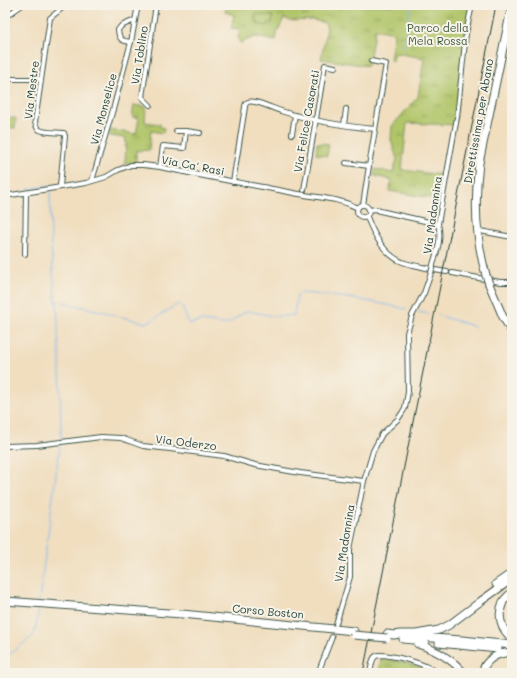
<svg xmlns="http://www.w3.org/2000/svg" width="517" height="678" font-family="Mali,sans-serif">
  <style>
    .grass { fill: url(#grass-tufts); stroke: #68814e }
    .pitch { fill: #b1c569; stroke: #68814e }
    .lines { fill: none; stroke-linecap: round; stroke-linejoin: round }
    .stream { stroke: #7fb7ef; stroke-width: 1 }
    .minor-casing { stroke: #3e5549; stroke-width: 6 }
    .trunk-casing { stroke: #3e5549; stroke-width: 9 }
    .minor { stroke: #fff; stroke-width: 4 }
    .trunk { stroke: #fff; stroke-width: 7 }
    .rail { stroke: #1f3d34; stroke-width: 1 }
    .minor-bridge-casing { stroke: #3e5549; stroke-width: 6; stroke-linecap: butt }
    .trunk-bridge-casing { stroke: #3e5549; stroke-width: 9; stroke-linecap: butt }
    .minor-bridge { stroke: #fff; stroke-width: 4 }
    .trunk-bridge { stroke: #fff; stroke-width: 7 }
    .labels { text-anchor: middle; dominant-baseline: central; stroke-width: 4; stroke-linejoin: round; paint-order: stroke }
    .park-label { font-size: 11px; fill: #3c583f; stroke: #f7f3e8 }
    .street-label { font-size: 11px; fill: #1f3d34; stroke: #f7f3e8 }
  </style>
  <defs>
    <pattern id="grass-tufts" width="24" height="20" patternUnits="userSpaceOnUse"><rect width="24" height="20" fill="#b1c569"/><path d="M3 7l-1-3M5 7V3M7 7l1-3M15 17l-1-3M17 17v-4M19 17l1-3" fill="none" stroke="#8fa157"/></pattern>
  </defs>
  <rect width="100%" height="100%" fill="#f7f3e8"/>
  <filter id="ink" filterUnits="userSpaceOnUse"><feTurbulence type="fractalNoise" baseFrequency=".025" numOctaves="2"/><feDisplacementMap in="SourceGraphic" scale="8" xChannelSelector="R" yChannelSelector="G"/><feConvolveMatrix kernelMatrix="1 2 1 2 8 2 1 2 1" color-interpolation-filters="sRGB"/></filter>
  <filter id="wash" filterUnits="userSpaceOnUse"><feTurbulence type="fractalNoise" baseFrequency=".012" numOctaves="4" result="noise"/><feDisplacementMap in="SourceGraphic" scale="16" xChannelSelector="R" yChannelSelector="G"/><feGaussianBlur stdDeviation="0.9" result="paint"/><feColorMatrix in="noise" values="0 0 0 0 0 0 0 0 0 0 0 0 0 0 0 0 0 1.4 0 .05"/><feComposite in="paint" operator="in"/></filter>
  <g filter="url(#wash)">
    <rect width="100%" height="100%" fill="#f0debf"/>
    <g class="grass">
      <path d="M227 5H338L339 8 364 5H472L464 50 455 125 407 123 402 170 443 175 437 199 389 191 392 180 374 176 375 169 393 173 397 159 391 140 392 126 418 97 424 58 395 53 393 61 390 60 394 33 375 29 368 66 321 59 327 28 325 23 313 20 290 21 284 18 277 33 276 41 255 37 240 43 238 38 240 29 231 28 234 15 225 12Z"/>
      <path d="M134 105 146 107 145 122 160 124V127L164 128 163 133 151 131 149 150 136 151V162L125 164 126 138 109 136 110 130 136 134 139 118 132 117Z"/>
      <path d="M317 143 329 144 327 156 316 154Z"/>
      <path d="M381 659H384C401 662 418 664 433 673H379Z"/>
    </g>
    <g class="pitch">
      <path d="M256 14 273 16 272 23H268L267 26 257 24 258 21H255Z"/>
      <path d="M5 117 16 118 15 128 5 127Z"/>
    </g>
    <g class="lines">
      <g class="stream">
        <path d="M403 49 411 5"/>
        <path d="M28 189 49 186 50 188"/>
        <path d="M50 191 51 244 55 298 56 301 59 302"/>
        <path d="M57 302C58 321 58 340 60 359L61 441"/>
        <path d="M63 302 104 312 145 323 151 321 178 304 181 305 182 306 188 322 189 324 202 321 223 324H227L232 321 242 314 248 311 273 316H285L294 315 297 296 299 293C336 295 371 301 406 309"/>
        <path d="M418 312 429 314"/>
        <path d="M438 315 475 327"/>
        <path d="M39 601 60 444"/>
        <path d="M5 658 33 636 35 631 39 606"/>
      </g>
    </g>
  </g>
  <g filter="url(#ink)">
    <g class="lines">
      <g class="minor-casing">
        <g id="minor">
          <path d="M5 17 22 5"/>
          <path d="M131 42C122 41 119 40 118 30L121 26 135 20"/>
          <path d="M5 79H41"/>
          <path d="M150 105 142 97 156 5"/>
          <path d="M344 125 346 109"/>
          <path d="M176 131H186"/>
          <path d="M292 134 295 115"/>
          <path d="M346 163 369 166"/>
          <path d="M160 167 163 146 184 148 186 131 200 133"/>
          <path d="M92 181 114 106 131 42 138 5"/>
          <path d="M233 182 245 107C245 105 245 103 248 102 254 99 274 109 281 111 311 121 344 126 375 129"/>
          <path d="M60 186 65 136 64 133C58 132 45 133 40 130 37 129 36 126 35 122L50 18 66 5"/>
          <path d="M304 190 325 65 335 67"/>
          <path d="M5 196 86 183 106 177 118 170 131 165H143L160 167C206 177 253 185 299 194 319 198 339 198 358 208"/>
          <circle cx="363" cy="211" r="6"/>
          <path d="M363 205 369 166 386 64 371 61"/>
          <path d="M369 210 376 209 380 211 438 224"/>
          <path d="M367 217C373 233 382 251 398 260 405 264 414 265 422 267 430 269 438 271 447 272"/>
          <path d="M480 231 512 237"/>
          <path d="M25 254 26 193"/>
          <path d="M433 265C437 251 442 238 438 224L457 117 466 33 472 5"/>
          <path d="M452 273 500 282H512"/>
          <path d="M5 446 37 445 101 437 121 438 143 446 170 449 224 456 255 465 300 473 364 481"/>
          <path d="M336 624 350 577V549L364 481 373 451 382 434 398 419 402 413 405 408 408 392 407 333 412 316 424 293 431 273"/>
          <path d="M318 673 332 637"/>
          <path d="M370 673C372 666 371 656 379 655 394 655 427 664 438 673"/>
        </g>
      </g>
      <g class="trunk-casing">
        <g id="trunk">
          <path d="M486 275C475 237 474 202 479 163L512 5"/>
          <path d="M489 284 503 317 512 332"/>
          <path d="M496 584 512 573"/>
          <path d="M512 592C509 595 505 598 503 602 497 615 501 630 512 638"/>
          <path d="M5 601 182 614 354 631"/>
          <path d="M387 634 394 635 400 634H416L439 630 449 625 481 601 512 579"/>
          <path d="M418 637 462 640 512 645"/>
          <path d="M403 639 425 641"/>
          <path d="M439 643 498 649"/>
          <path d="M418 644C436 650 451 658 464 673"/>
          <path d="M482 673C485 659 498 653 512 652"/>
        </g>
      </g>
      <use href="#minor" class="minor"/>
      <use href="#trunk" class="trunk"/>
      <path class="rail" d="M363 673 496 5"/>
      <g class="minor-bridge-casing">
        <path id="minor-bridge" d="M431 273 433 265"/>
      </g>
      <g class="trunk-bridge-casing">
        <g id="trunk-bridge">
          <path d="M486 275 489 284"/>
          <path d="M354 635 387 638"/>
        </g>
      </g>
      <use href="#minor-bridge" class="minor-bridge"/>
      <use href="#trunk-bridge" class="trunk-bridge"/>
    </g>
  </g>
  <g class="labels">
    <g class="park-label">
      <text x="438" y="27">Parco della<tspan x="438" dy="13">Mela Rossa</tspan></text>
    </g>
    <g class="street-label">
      <text transform="translate(139 55) rotate(-81)">Via Toblino</text>
      <text transform="translate(31 90) rotate(-83)">Via Mestre</text>
      <text transform="translate(103 109) rotate(-75)">Via Monselice</text>
      <text transform="translate(306 121) rotate(-80)">Via Felice Casorati</text>
      <text transform="translate(478 121) rotate(-80)">Direttissima per Abano</text>
      <text transform="translate(193 165) rotate(11)">Via Ca' Rasi</text>
      <text transform="translate(432 215) rotate(-82)">Via Madonnina</text>
      <text transform="translate(186 442) rotate(7)">Via Oderzo</text>
      <text transform="translate(344 543) rotate(-81)">Via Madonnina</text>
      <text transform="translate(268 611) rotate(5)">Corso Boston</text>
    </g>
  </g>
  <rect width="517" height="678" fill="none" stroke="#f7f3e8" stroke-width="20"/>
</svg>
